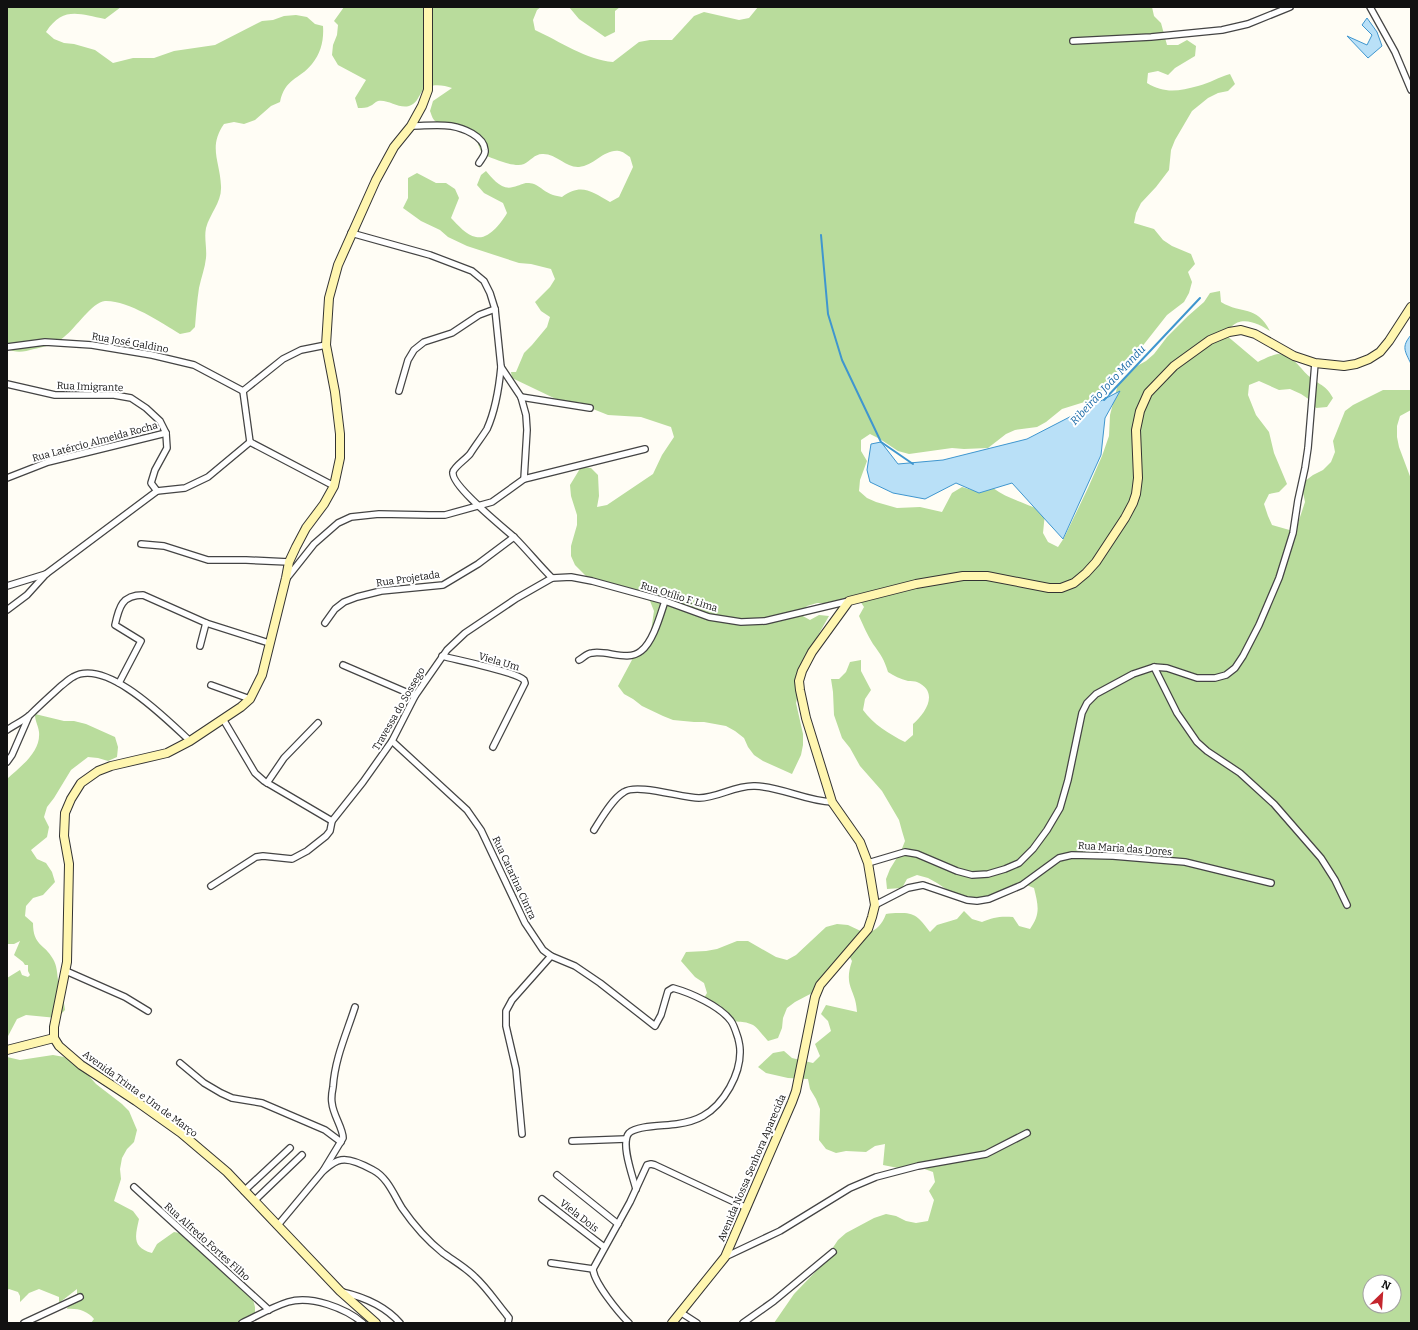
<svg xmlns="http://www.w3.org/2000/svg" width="1418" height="1330" font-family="Bitter,serif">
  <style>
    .forest { fill: #b9dc9c; fill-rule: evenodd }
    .water { fill: #b9e0f7; stroke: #3f96cf }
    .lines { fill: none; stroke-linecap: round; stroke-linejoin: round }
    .stream { stroke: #3f96cf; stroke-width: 2 }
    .street-casing { stroke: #444; stroke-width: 8 }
    .secondary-casing { stroke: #333; stroke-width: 10 }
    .street { stroke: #fff; stroke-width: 5.5 }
    .secondary { stroke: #fff6b0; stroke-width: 8 }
    .labels { text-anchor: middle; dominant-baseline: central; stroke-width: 4; stroke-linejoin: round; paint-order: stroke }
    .street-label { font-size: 10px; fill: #111; stroke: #fff }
    .water-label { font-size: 11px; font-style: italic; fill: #1768a6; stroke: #fff }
  </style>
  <rect width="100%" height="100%" fill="#fffdf5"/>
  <g class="forest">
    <path d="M7 7H121L105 19C79 14 63 6 46 32L54 39 64 43 74 44 95 50 113 63 133 58H154L174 51 215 45 262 21 273 20 284 16 296 15 307 17 315 24 323 26C324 40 321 53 312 64 299 80 285 78 280 102L271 106 255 120 244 124 234 122 224 124C208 147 220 161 221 186 222 202 210 213 206 228 204 238 207 248 206 258 205 268 201 278 199 288 197 301 196 314 195 327L190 332 180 334C161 322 127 300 105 301 92 302 76 328 64 337 56 344 44 347 34 349 24 352 16 353 7 349Z"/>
    <path d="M344 7H541L537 10 533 20 535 30C559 41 587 60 613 62L639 42 650 40H672L694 16 704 12 739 20 749 18 758 7H1152L1154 16 1161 23 1167 45H1178L1187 40 1196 46 1195 56 1175 68 1168 75 1158 71 1148 73 1147 83C1165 94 1179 91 1198 86 1210 83 1219 77 1230 74L1235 84 1228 91 1218 93 1208 98 1192 111 1175 140 1171 150 1169 170 1156 187 1141 203 1136 213 1134 223 1154 229 1163 240 1172 246 1191 254 1195 264 1188 272 1192 282 1189 293 1184 302 1167 315 1141 348 1124 362 1117 372 1112 374 1101 392 1094 399 1062 409 1046 422 1037 427 1015 430 1006 434 988 448 964 449 952 448 909 454 898 451 880 439 870 434 861 440V451L867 461 860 480 859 491 867 498 876 502 897 508 920 507 942 512 952 493 962 487 972 490 993 488C1009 500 1028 503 1045 513L1043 533 1048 542 1058 547 1064 538 1088 488 1102 456 1109 436 1110 415 1118 384 1137 366 1146 361 1154 354 1167 337 1188 316 1204 302 1210 293 1220 291 1221 302C1242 315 1256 304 1270 331 1260 324 1242 315 1231 327 1229 329 1228 332 1226 335L1258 362C1262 360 1274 354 1278 354 1293 354 1300 369 1310 377 1321 386 1326 385 1333 398L1327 407 1316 408 1310 400 1301 394 1290 389 1279 390 1259 381 1249 385 1248 395 1256 415 1269 432 1274 453 1287 484 1279 492 1269 494 1264 504 1268 516 1272 525 1293 531 1298 523 1305 502 1303 492 1305 481 1313 475 1323 470 1331 462 1335 452 1333 441 1345 411 1353 405 1383 390H1411V410L1400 416 1397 426V437L1399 447 1411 479V1323H774L794 1294 820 1267 838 1240 846 1233 874 1218 886 1214 896 1216 906 1221 916 1223 928 1221 934 1200 929 1191 935 1182 933 1172 913 1165 903 1169 883 1165 885 1144 875 1146 866 1152 846 1151 836 1153 826 1149 819 1140 820 1109 816 1099 810 1089 808 1079 788 1078 766 1073 758 1067 773 1053 784 1051 792 1058 813 1063 820 1056 815 1044 831 1031 828 1021 821 1014 826 1005 857 1012C856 989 843 987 852 961L847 952 814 992 795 1002 787 1008 783 1018 782 1028 778 1038 768 1041C764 1037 757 1027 753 1025 737 1017 730 1030 721 1006L704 998 707 993 704 983 695 977 681 961 686 952 706 951 717 949 737 941H748L776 957 787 960 796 955 826 927 837 924 848 925 867 934C877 929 882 925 886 914 890 913 894 913 899 913 916 912 920 919 930 932L937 925 957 919 964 911 972 919 982 922C993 917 1001 916 1013 917L1019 926 1030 929C1041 914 1038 905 1034 888L1024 884 986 901 955 895 937 883 928 878 917 875 907 879 902 888 887 889 886 879 890 869 901 851 905 841 902 831 899 820 882 791 860 766 850 748 842 738 834 715 833 692 831 679H839L846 672 850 662 861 660V671L871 690 865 699 863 710C873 724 889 734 905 742L913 735V724C925 714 940 692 917 682 915 681 911 681 908 681 900 679 894 676 888 672 884 659 881 655 873 644 868 636 863 625 859 616L864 607 858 598 838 604 817 603 807 606 801 615 810 620 819 615 829 616 808 653 796 703 803 734V745L801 755 792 774 763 761 754 755 748 747 744 738 735 731 726 726 704 722H694L673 720 663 716 642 706 633 699 624 694 618 686 633 658 642 650 651 631 654 611 650 601 640 597 599 584 590 580 575 565 571 556V546L577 525V515L571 496 570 485 581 467 591 468 598 475 599 496 597 507 607 505 653 474 662 455 674 437 671 427 641 417 608 415 588 407 579 402H569L558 400 512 378 511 372H516L524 353 532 345 547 327 550 317 541 311 535 302 550 287 555 279 551 269 531 264 519 263 467 246 448 237 440 230 421 221 403 208 408 198V178L417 173 436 183H446L455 189 459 198 451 218C458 225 466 235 476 237 489 240 502 222 507 213L503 203 484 193 477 185 481 175 486 171C492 178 502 191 513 187 522 185 524 181 534 184 541 187 546 193 553 195 555 196 559 196 562 197 581 183 591 191 610 202L619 197 633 167 630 157C627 155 622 151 619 151 604 149 594 166 579 167 566 168 556 153 542 154 535 154 530 161 524 164 514 168 492 158 482 154L474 134C465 133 440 127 434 120 432 118 431 113 430 111L433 101 452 88C443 85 428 82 421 93 418 98 416 104 409 106 399 109 388 99 378 101 375 102 373 105 370 106 367 108 362 108 358 108L355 98 366 80 338 65 332 55 333 45 337 35 338 25 334 21ZM1370 1282H1394V1306H1370Z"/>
    <path d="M569 7H620L615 11V32L605 37 579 19Z"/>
    <path d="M35 714 64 721H74L86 724 115 737 118 747 117 757 108 761 98 758 88 757 71 770 54 798 47 807 44 817 49 827 47 837 31 850 37 859 46 863 52 872 55 882 43 895 33 898 26 906 25 916 33 923C33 946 44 943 53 959 57 966 57 972 58 980 60 990 64 999 65 1010L57 1018 26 1015 17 1019 7 1038V978L20 970 22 975 28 977 30 975 28 971V965H25L23 962 14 955 20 941 14 944H7V779C20 767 41 752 39 732 38 724 35 722 35 714Z"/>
    <path d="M53 1055 64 1057 82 1068 96 1084 122 1104 129 1111 137 1130 134 1142 127 1149 122 1158 120 1169 121 1179 114 1201 133 1211 139 1219C135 1237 132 1247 152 1253L157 1244 174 1232 185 1234 213 1264 222 1270 252 1296 255 1307V1317L251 1323H91L94 1319C88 1311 77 1308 67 1309L69 1304 77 1294V1289L59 1303V1297L39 1289 29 1293 20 1302V1296L18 1292 9 1289 7 1290V1057L20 1060Z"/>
  </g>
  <g class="water">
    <path d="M1367 18 1377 32 1382 46 1368 58 1347 36 1367 45 1372 35 1362 25Z"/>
    <path d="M1411 335V364C1405 351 1401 347 1411 335Z"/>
    <path d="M1120 391 1105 418 1101 455 1063 539 1012 483 979 493 956 483 925 499 893 493 870 482 867 470 871 444 881 442 898 464 943 460 1027 439Z"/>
  </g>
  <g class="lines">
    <g class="stream">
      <path d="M821 235 828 314 842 360 881 442 913 464"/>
      <path d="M1104 400 1200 298"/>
    </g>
    <g class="street-casing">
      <g id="street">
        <path d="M1370 7 1395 52 1411 90"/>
        <path d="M1073 41 1151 37 1222 30 1248 24 1290 7"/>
        <path d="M411 126C424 126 438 124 451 126 463 128 484 136 485 150 486 155 481 159 479 163"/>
        <path d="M7 347 45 342 92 345 152 355 194 365 243 391"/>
        <path d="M501 367C499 388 496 409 487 429 482 437 475 446 470 454 466 459 454 467 453 472 450 485 504 528 515 538 527 550 539 565 552 578"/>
        <path d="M7 384 55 395H114L131 398 146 408 160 421 166 433 167 448 155 470 151 483 157 491"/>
        <path d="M399 391 408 360 414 350 424 342 452 333 479 315 495 309"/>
        <path d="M521 397 590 408"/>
        <path d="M250 442 243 391 283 359 301 350 326 345"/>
        <path d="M250 442 334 486"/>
        <path d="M7 478 48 462 166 433"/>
        <path d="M524 479 645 449"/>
        <path d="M141 544 164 546 208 560H246L289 562"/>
        <path d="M287 578 314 544 338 523 351 517 379 514 429 515H445L492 502 524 479 527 430 526 415 521 397 501 367 495 309 490 293 484 281 472 271 430 255 351 233"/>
        <path d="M7 586 46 574"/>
        <path d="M7 610 27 595 46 574 157 491 185 488 208 477 250 442"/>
        <path d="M325 623 335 609 344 602 357 597 381 591 443 585 478 564 514 537"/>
        <path d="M200 646 206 623"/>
        <path d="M442 656C457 660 517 672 524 680L525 683 493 747"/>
        <path d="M579 660C583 658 587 653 592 653 607 650 628 662 641 651 653 642 660 616 665 601"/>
        <path d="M343 665 415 696"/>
        <path d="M1154 667 1177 713 1197 742 1207 751 1240 773 1274 804 1321 858 1335 880 1347 905"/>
        <path d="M119 683 141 641 115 625C119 607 122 595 143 595L206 623 269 643"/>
        <path d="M211 685 250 699"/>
        <path d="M223 719 255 773 264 781 332 821"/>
        <path d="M7 730C14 725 23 721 30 715 40 705 50 696 61 686 65 683 69 679 73 677 106 657 167 720 190 741"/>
        <path d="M392 741 467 810 481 830 525 923 543 950 551 956 575 966 600 983 655 1026 661 1015 668 991 673 988C691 993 720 1006 731 1021 734 1025 736 1032 738 1038 739 1042 740 1046 740 1050 741 1074 724 1104 703 1116 696 1120 684 1123 677 1124 665 1126 637 1125 629 1133 620 1143 633 1177 636 1189"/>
        <path d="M7 762 12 755 29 716"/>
        <path d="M267 783 284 758 318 723"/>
        <path d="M594 830C601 819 612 799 624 792 637 783 682 798 699 798 718 798 735 785 755 786 782 787 806 801 832 802"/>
        <path d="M868 863 905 852 917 854 957 871 972 875 988 874 1005 869 1019 863 1033 849 1047 830 1060 808 1068 780 1082 713 1087 703 1096 694 1133 674 1154 667 1167 668 1197 678H1215L1226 675 1235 668 1243 656 1259 625 1279 578 1293 533 1298 500 1305 468 1308 448 1315 363"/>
        <path d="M211 886 256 857 263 856 292 859 307 851 326 836 330 831 332 821 363 782 392 741 415 696 447 650 465 633 517 598 552 578 571 577 592 581 665 601 709 617 741 622 765 621 849 601"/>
        <path d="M875 905 908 888 923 885 967 900 977 901 989 899 1022 885 1059 858 1072 855 1113 856 1185 862 1271 883"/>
        <path d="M66 971 125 997 148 1011"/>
        <path d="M180 1063 204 1083 221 1093 232 1098 262 1103 325 1130 341 1142"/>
        <path d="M522 1134 516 1069 506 1026V1011L512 1000 551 956"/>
        <path d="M572 1141 626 1139"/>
        <path d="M323 1171C328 1167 334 1161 341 1160 350 1158 364 1165 373 1170 387 1177 394 1195 402 1208 413 1224 428 1241 443 1253 454 1261 465 1267 475 1277 487 1288 496 1302 506 1314L509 1318 508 1323"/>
        <path d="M557 1175 618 1224"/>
        <path d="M134 1187 269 1310"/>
        <path d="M244 1191 290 1148"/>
        <path d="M542 1199 604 1247"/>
        <path d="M254 1201 302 1155"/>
        <path d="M278 1225 323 1171 343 1138C343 1128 333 1115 332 1103 331 1098 332 1092 333 1087 335 1058 346 1035 355 1007"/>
        <path d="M725 1257 780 1231 850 1188 876 1177 918 1166 986 1154 1027 1133"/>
        <path d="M551 1263 593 1269"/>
        <path d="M342 1292C364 1297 385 1306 400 1323"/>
        <path d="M680 1312 697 1323"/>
        <path d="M24 1323 80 1297"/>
        <path d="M242 1323C257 1316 272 1307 288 1302 311 1295 345 1308 363 1323"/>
        <path d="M629 1323C619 1313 594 1283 593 1269L630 1202 647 1165 651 1164 655 1165 747 1208"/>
        <path d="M743 1323 774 1301 833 1252"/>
      </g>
    </g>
    <g class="secondary-casing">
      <g id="secondary">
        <path d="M7 1050 54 1038"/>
        <path d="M376 1323 340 1291 227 1172 181 1133 136 1101 81 1065 59 1046 54 1038V1027L67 962 69 864 64 836 65 813 71 799 81 783 98 771 111 766 167 753 190 741 241 707 250 699 262 675 286 578 289 562 296 547 306 528 324 504 334 486 340 458V434L335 392 326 345 329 298 338 265 376 180 394 147 411 126 422 106 428 90V7"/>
        <path d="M672 1323 725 1257 792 1102 796 1091 815 997 820 985 868 929 872 917 875 905 868 863 860 842 832 802 806 718 800 690 799 681 802 671 812 652 849 601 916 584 963 576H987L1049 588H1061L1074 583 1086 573 1096 562 1125 518 1133 503 1136 494 1138 478 1136 430 1140 411 1148 393 1174 366 1210 340 1229 332 1241 330 1255 334 1294 356 1315 363 1344 366 1356 364 1369 359 1380 352 1389 341 1411 307"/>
      </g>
    </g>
    <use href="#street" class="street"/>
    <use href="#secondary" class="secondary"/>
  </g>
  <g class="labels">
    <g class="street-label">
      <text transform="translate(130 343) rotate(10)">Rua José Galdino</text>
      <text transform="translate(90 387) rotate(2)">Rua Imigrante</text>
      <text transform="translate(95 442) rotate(-15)">Rua Latércio Almeida Rocha</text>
      <text transform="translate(408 579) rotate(-8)">Rua Projetada</text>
      <text transform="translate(679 597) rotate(17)">Rua Otílio F. Lima</text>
      <text transform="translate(499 662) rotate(16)">Viela Um</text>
      <text transform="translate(399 709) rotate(-60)">Travessa do Sossego</text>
      <text transform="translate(1125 849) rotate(4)">Rua Maria das Dores</text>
      <text transform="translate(514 878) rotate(65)">Rua Catarina Cintra</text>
      <text transform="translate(140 1094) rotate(36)">Avenida Trinta e Um de Março</text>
      <text transform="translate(752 1168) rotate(-67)">Avenida Nossa Senhora Aparecida</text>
      <text transform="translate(579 1216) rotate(38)">Viela Dois</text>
      <text transform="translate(207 1242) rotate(42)">Rua Alfredo Fortes Filho</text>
    </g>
    <g class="water-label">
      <text transform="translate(1108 385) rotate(-47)">Ribeirão João Mandu</text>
    </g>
  </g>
  <rect width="1418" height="1330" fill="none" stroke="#111111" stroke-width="16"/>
  <g transform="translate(1382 1294) rotate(25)"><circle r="19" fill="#ffffff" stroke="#a0a0a0"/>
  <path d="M0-3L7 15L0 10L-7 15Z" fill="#c4262e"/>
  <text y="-6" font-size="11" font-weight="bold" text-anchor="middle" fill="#111111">N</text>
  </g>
</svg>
